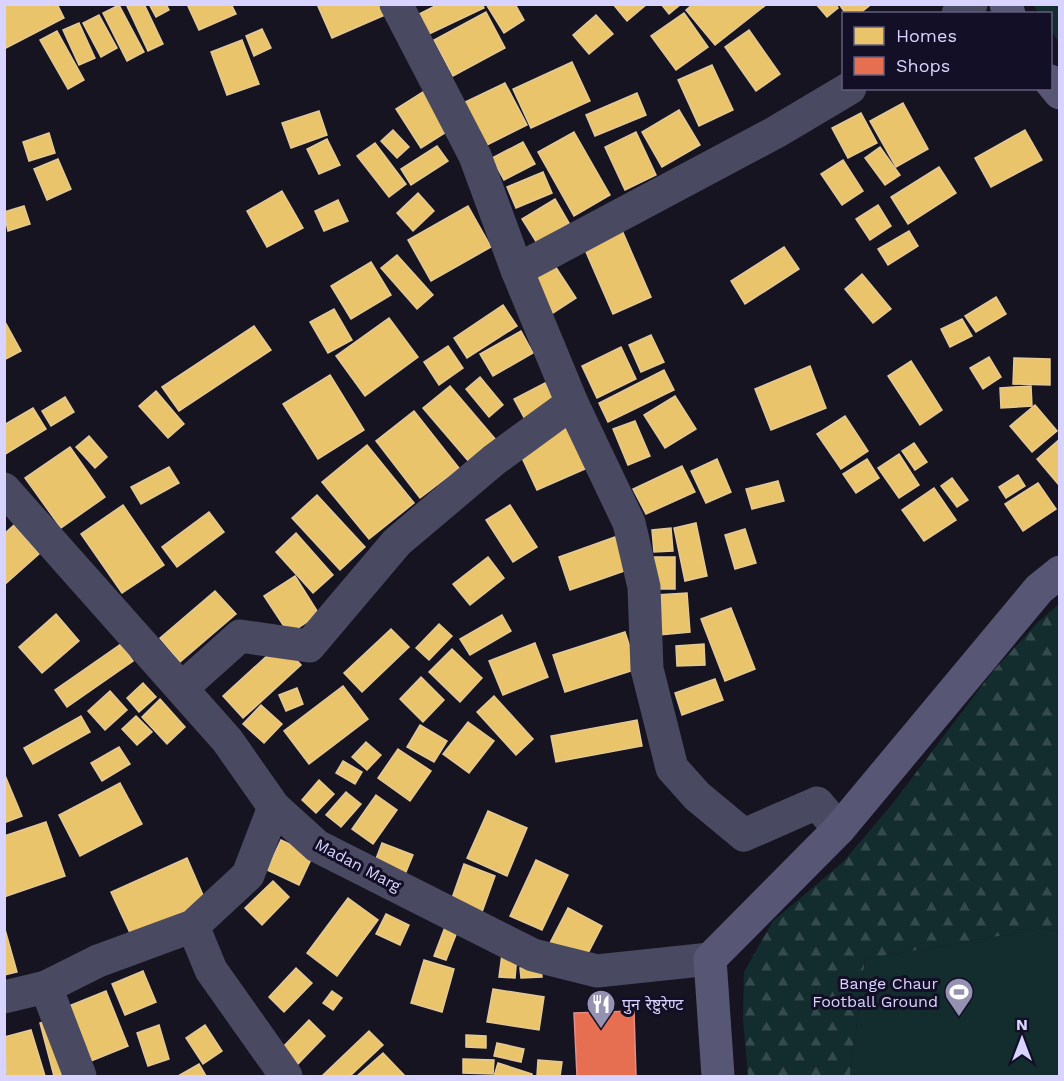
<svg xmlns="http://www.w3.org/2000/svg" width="1064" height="1081" font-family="'Work Sans','Noto Sans Devanagari',sans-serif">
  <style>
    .forest { fill: url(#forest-firs) }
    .pitch { fill: #132c2d }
    .homes { fill: #e9c46a; stroke: #e4c997; stroke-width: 1.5 }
    .shops { fill: #e76f51; stroke: #e38d85; stroke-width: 1.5 }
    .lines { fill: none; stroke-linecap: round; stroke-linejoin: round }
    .minor { stroke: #4a4962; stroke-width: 33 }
    .secondary { stroke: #575674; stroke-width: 33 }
    .labels { text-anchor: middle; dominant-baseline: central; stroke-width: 6; stroke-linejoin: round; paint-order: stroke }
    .street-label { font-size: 16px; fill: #d9d4ff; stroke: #130f26 }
    .poi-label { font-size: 16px; fill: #d9d4ff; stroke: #130f26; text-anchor: end }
  </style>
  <defs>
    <pattern id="forest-firs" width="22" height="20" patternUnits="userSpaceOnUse" patternTransform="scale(1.5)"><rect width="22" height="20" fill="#132c2d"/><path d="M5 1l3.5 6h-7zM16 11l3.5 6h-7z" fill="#354a4c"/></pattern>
  </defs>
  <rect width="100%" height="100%" fill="#161421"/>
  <g class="forest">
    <path d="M1033 5H1059V43L1051 30 1050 14 1039 13Z"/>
    <path d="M1059 604V932L1041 929 865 959 850 1076H748L743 1019 744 972 773 921 843 862 893 803 993 671 1038 622Z"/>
  </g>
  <path class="pitch" d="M1041 929 1059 932V1076H850L865 959Z"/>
  <g class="homes">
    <path d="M4 4H57L64 18 4 49Z"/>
    <path d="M126 4H144L163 44 148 51Z"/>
    <path d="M149 4H166L169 10 156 17Z"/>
    <path d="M187 4H231L236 14 199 30Z"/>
    <path d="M317 4H383L387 14 332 38Z"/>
    <path d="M439 4H482L484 8 429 34 419 14Z"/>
    <path d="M486 4H515L524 20 504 33Z"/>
    <path d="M613 4H647L627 21Z"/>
    <path d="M661 4H681L669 14Z"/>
    <path d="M693 4H767L715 45 686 10Z"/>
    <path d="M816 4H836L838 8 827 17Z"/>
    <path d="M839 4H868L869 6 859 14H846Z"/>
    <path d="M119 5 144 52 127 61 103 13Z"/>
    <path d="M486 12 505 48 453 76 434 40Z"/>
    <path d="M684 13 708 47 676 70 651 36Z"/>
    <path d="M99 15 117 48 101 57 83 23Z"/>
    <path d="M596 15 613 34 589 54 573 35Z"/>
    <path d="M79 23 95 58 79 65 63 30Z"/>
    <path d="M262 29 271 48 254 56 246 36Z"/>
    <path d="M749 30 780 74 756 91 725 47Z"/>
    <path d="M57 31 84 80 68 89 40 40Z"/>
    <path d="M242 40 259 84 227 95 211 52Z"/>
    <path d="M572 62 590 101 531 128 513 89Z"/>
    <path d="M712 65 733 110 699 126 678 80Z"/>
    <path d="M505 83 527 125 485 146 463 103Z"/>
    <path d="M426 90 451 129 421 148 396 109Z"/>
    <path d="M637 93 646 115 595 136 586 115Z"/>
    <path d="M903 103 928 149 896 167 870 121Z"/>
    <path d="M679 110 700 145 662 167 642 132Z"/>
    <path d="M319 111 327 135 291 148 282 123Z"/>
    <path d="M861 113 877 143 848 158 832 128Z"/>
    <path d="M393 130 409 147 397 158 381 141Z"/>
    <path d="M1025 130 1042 160 991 187 975 158Z"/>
    <path d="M574 132 610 195 574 216 538 152Z"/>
    <path d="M636 132 656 175 625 190 605 147Z"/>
    <path d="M49 133 55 153 29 161 23 142Z"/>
    <path d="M327 139 340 165 319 174 307 149Z"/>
    <path d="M523 142 535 164 504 180 492 158Z"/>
    <path d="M375 143 406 184 389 197 357 156Z"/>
    <path d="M437 146 448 161 411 185 401 169Z"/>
    <path d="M880 147 900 175 885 185 865 158Z"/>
    <path d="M58 159 71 189 47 200 34 169Z"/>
    <path d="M843 160 863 191 842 205 821 174Z"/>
    <path d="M939 167 956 193 908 224 891 197Z"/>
    <path d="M543 172 552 193 516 208 507 187Z"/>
    <path d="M282 191 303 228 267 247 247 211Z"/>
    <path d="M418 193 434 211 413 231 397 213Z"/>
    <path d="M555 199 569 223 537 243 522 219Z"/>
    <path d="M338 200 348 221 324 231 315 211Z"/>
    <path d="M878 205 891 226 870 240 856 219Z"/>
    <path d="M24 206 30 224 8 231 4 212Z"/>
    <path d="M468 206 491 247 431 281 408 240Z"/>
    <path d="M621 228 651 297 613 314 583 245Z"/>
    <path d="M909 231 918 246 888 265 878 249Z"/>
    <path d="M784 247 799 269 745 304 731 281Z"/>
    <path d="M397 255 433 295 417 309 381 268Z"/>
    <path d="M371 262 391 295 351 319 331 286Z"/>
    <path d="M553 263 576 298 550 315 527 280Z"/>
    <path d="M862 274 891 309 873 323 845 289Z"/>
    <path d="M996 297 1006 314 976 332 965 316Z"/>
    <path d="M503 305 517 326 467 358 454 338Z"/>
    <path d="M334 309 352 340 328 353 310 322Z"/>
    <path d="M389 318 418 357 365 396 336 356Z"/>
    <path d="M962 319 972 336 950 347 941 329Z"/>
    <path d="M4 320 21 351 4 360Z"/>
    <path d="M254 326 271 350 179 411 162 387Z"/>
    <path d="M521 331 533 353 493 376 480 354Z"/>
    <path d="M651 335 664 362 641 372 629 345Z"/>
    <path d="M448 346 463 368 439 385 424 362Z"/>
    <path d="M621 347 636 379 597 398 582 366Z"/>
    <path d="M989 357 1001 377 983 389 970 368Z"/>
    <path d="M1014 358 1050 359V385L1013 384Z"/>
    <path d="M911 361 942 410 920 425 888 376Z"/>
    <path d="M810 366 826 408 771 430 755 389Z"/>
    <path d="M664 370 674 390 608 422 599 403Z"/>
    <path d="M330 375 364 430 318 459 283 404Z"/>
    <path d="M480 377 503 405 489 417 466 389Z"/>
    <path d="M545 383 557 406 526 421 514 399Z"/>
    <path d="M450 386 496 440 470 463 423 408Z"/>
    <path d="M1031 386 1032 406 1001 408 1000 388Z"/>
    <path d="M156 391 184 424 168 438 139 406Z"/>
    <path d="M675 396 696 429 665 448 644 415Z"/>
    <path d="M65 397 74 412 51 426 42 411Z"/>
    <path d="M1035 405 1057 431 1032 452 1010 426Z"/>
    <path d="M33 408 46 429 4 455V425Z"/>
    <path d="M414 411 459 468 420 498 376 441Z"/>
    <path d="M845 416 868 451 841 469 817 434Z"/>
    <path d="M635 421 650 456 628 465 613 429Z"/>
    <path d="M568 426 587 468 537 490 518 449Z"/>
    <path d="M89 436 107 457 95 468 76 447Z"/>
    <path d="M1060 439V482L1058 484 1037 459Z"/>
    <path d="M914 443 927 462 915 470 902 451Z"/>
    <path d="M367 445 414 503 369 539 322 482Z"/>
    <path d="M70 447 105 497 61 528 25 478Z"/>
    <path d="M899 454 919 485 899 498 878 468Z"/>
    <path d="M717 459 731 492 706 503 691 471Z"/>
    <path d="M867 459 879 478 856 493 843 474Z"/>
    <path d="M682 466 695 492 646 514 633 489Z"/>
    <path d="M169 467 179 483 141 504 131 487Z"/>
    <path d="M1018 475 1025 486 1006 498 999 487Z"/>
    <path d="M952 478 968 500 957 507 941 486Z"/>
    <path d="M778 481 784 501 752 509 746 489Z"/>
    <path d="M1038 483 1056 509 1023 531 1005 504Z"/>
    <path d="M934 488 956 520 924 541 902 510Z"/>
    <path d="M317 495 365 547 340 570 292 518Z"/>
    <path d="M123 505 164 565 122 593 81 534Z"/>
    <path d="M510 505 537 547 513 562 486 520Z"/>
    <path d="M209 512 224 532 177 567 162 547Z"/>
    <path d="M696 523 707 576 685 581 674 528Z"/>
    <path d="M14 525 39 554 4 585V534Z"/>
    <path d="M671 528 673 551 654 552 652 530Z"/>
    <path d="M745 529 756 563 735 569 725 535Z"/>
    <path d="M296 533 333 575 313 593 276 552Z"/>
    <path d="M615 537 627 570 570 590 559 557Z"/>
    <path d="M488 557 504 578 470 605 453 584Z"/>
    <rect x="654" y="557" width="21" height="32"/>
    <path d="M295 576 319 614 289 634 264 596Z"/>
    <path d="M215 591 236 614 180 662 160 638Z"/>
    <path d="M687 593 690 632 659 635 656 595Z"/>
    <path d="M731 608 755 669 725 681 701 619Z"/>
    <path d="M56 614 79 641 42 673 19 647Z"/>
    <path d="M502 615 511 631 470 655 460 639Z"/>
    <path d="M439 624 452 636 429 660 416 648Z"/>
    <path d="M391 629 409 647 362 692 344 673Z"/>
    <path d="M625 632 637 669 565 692 553 655Z"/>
    <path d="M281 643 301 665 243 718 223 696Z"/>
    <path d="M535 643 548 677 503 695 489 661Z"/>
    <path d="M121 644 133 661 67 707 55 690Z"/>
    <path d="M704 644 705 665 677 666 676 646Z"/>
    <path d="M452 649 482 678 460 702 429 672Z"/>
    <path d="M421 677 444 700 423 722 400 699Z"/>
    <path d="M715 679 723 700 682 715 675 693Z"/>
    <path d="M143 683 156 697 139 712 127 698Z"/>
    <path d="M343 686 368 719 309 764 284 731Z"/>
    <path d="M297 688 303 704 286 711 279 695Z"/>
    <path d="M110 691 127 710 105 730 88 711Z"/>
    <path d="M494 696 533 739 516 755 477 712Z"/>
    <path d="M160 699 185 727 167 744 142 717Z"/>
    <path d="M261 705 282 724 264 743 243 724Z"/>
    <path d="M81 716 90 732 33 764 24 748Z"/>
    <path d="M136 716 152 732 137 745 122 729Z"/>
    <path d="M637 720 642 746 556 762 551 736Z"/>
    <path d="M468 722 494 741 469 773 443 754Z"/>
    <path d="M420 725 447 741 434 762 407 747Z"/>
    <path d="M366 742 381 755 367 770 352 757Z"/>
    <path d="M119 747 130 764 102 781 91 763Z"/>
    <path d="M398 749 431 771 410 801 378 778Z"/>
    <path d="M343 761 362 772 355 784 336 773Z"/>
    <path d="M4 773 22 816 4 823Z"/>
    <path d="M319 780 334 794 316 813 302 800Z"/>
    <path d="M120 783 142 824 80 856 59 815Z"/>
    <path d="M346 792 361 804 341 827 326 815Z"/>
    <path d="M376 795 397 810 373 844 352 829Z"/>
    <path d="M488 811 527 828 507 876 467 858Z"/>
    <path d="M46 822 65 876 4 897V836Z"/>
    <path d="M281 840 313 855 299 885 267 870Z"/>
    <path d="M382 843 413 855 401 884 371 872Z"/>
    <path d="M187 858 206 902 131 935 111 892Z"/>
    <path d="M536 860 568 875 542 930 510 916Z"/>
    <path d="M464 864 495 876 482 912 451 901Z"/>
    <path d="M273 881 289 897 262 925 245 908Z"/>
    <path d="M348 898 378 920 337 976 307 953Z"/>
    <path d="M568 908 602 926 583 963 549 945Z"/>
    <path d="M386 914 409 925 400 945 376 934Z"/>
    <path d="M4 926 17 972 4 975Z"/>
    <path d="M445 927 457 932 446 960 434 956Z"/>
    <path d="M502 954 517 955 515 978 499 977Z"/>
    <path d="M424 960 454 969 442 1012 411 1003Z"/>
    <path d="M541 967 542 977 521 978 520 968Z"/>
    <path d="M296 968 312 983 284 1012 269 997Z"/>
    <path d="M143 971 156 1002 125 1015 112 984Z"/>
    <path d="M493 989 544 997 539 1030 487 1022Z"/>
    <path d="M106 991 128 1046 91 1061 69 1006Z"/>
    <path d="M332 991 342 998 333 1010 323 1003Z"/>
    <path d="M55 1019 70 1072 54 1076 40 1023Z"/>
    <path d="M309 1020 325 1036 298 1064 282 1048Z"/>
    <path d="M159 1025 169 1059 148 1066 137 1033Z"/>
    <path d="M205 1025 222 1051 203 1064 186 1038Z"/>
    <path d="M31 1030 45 1076H7L4 1037Z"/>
    <path d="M369 1031 383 1045 350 1076H322Z"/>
    <path d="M466 1035 486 1036V1048L466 1047Z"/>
    <path d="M497 1043 524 1049 521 1062 494 1056Z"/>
    <path d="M383 1053 405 1076H357Z"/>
    <path d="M463 1059 494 1060 493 1074 463 1073Z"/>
    <path d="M538 1060 562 1062 560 1076H537Z"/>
    <path d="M498 1063 532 1074V1076H494Z"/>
    <path d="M199 1064 206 1076H178Z"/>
  </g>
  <path class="shops" d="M634 1011 636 1076H577L574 1013Z"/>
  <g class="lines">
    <g class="minor">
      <path d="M396 4 475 156 517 270 572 403 629 523 644 587 647 669 672 768 697 796 744 835 817 803 839 829"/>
      <path d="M958 14 971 4"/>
      <path d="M517 270 776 132 850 88"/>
      <path d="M4 489 227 740 274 807 317 846 533 955 597 971 710 959"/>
      <path d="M182 688 240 636 309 646 397 542 494 460 572 403"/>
      <path d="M193 926 211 970 286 1076"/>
      <path d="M46 987 80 1076"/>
      <path d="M4 997 46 987 98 961 193 926 248 875 274 807"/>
    </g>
    <g class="secondary">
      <path d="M1006 4 1009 14"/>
      <path d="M1050 81 1060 93"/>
      <path d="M718 1076 710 959 839 829 1039 589 1060 572"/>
    </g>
  </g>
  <defs>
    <g id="stadium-pin" transform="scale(1.5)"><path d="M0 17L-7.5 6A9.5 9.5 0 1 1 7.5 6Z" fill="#9591b1" stroke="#130f26"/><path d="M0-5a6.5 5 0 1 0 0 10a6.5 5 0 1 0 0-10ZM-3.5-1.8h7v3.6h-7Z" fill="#fff"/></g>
    <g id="restaurant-pin" transform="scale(1.5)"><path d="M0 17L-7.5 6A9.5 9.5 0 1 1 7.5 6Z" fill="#9591b1" stroke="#130f26"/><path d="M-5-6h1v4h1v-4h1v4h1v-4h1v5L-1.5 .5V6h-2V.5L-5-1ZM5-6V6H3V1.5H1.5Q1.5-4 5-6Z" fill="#fff"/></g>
  </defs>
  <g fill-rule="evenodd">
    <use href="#stadium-pin" x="959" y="992"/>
    <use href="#restaurant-pin" x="601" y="1004"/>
  </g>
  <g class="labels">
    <g class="street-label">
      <text transform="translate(358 865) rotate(28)">Madan Marg</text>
    </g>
    <g class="poi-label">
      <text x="938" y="983">Bange Chaur<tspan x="938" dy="18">Football Ground</tspan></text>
      <text x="622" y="1004" text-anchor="start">पुन रेष्टुरेण्ट</text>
    </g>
  </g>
  <rect width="1064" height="1081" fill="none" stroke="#d9d4ff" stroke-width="12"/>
  <rect x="842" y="12" width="210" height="78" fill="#130f26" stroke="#625e7d" stroke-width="1.5"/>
  <rect x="854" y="27" width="30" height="18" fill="#e9c46a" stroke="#625e7d" stroke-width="1.5"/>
  <text x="896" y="42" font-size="18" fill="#d9d4ff">Homes</text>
  <rect x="854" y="57" width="30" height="18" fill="#e76f51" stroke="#625e7d" stroke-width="1.5"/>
  <text x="896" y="72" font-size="18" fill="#d9d4ff">Shops</text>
  <g transform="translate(1022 1039)" stroke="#130f26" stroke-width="4.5" paint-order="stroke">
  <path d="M0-4.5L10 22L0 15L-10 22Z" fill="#d9d4ff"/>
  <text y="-9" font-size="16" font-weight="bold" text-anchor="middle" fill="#d9d4ff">N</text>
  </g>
</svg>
